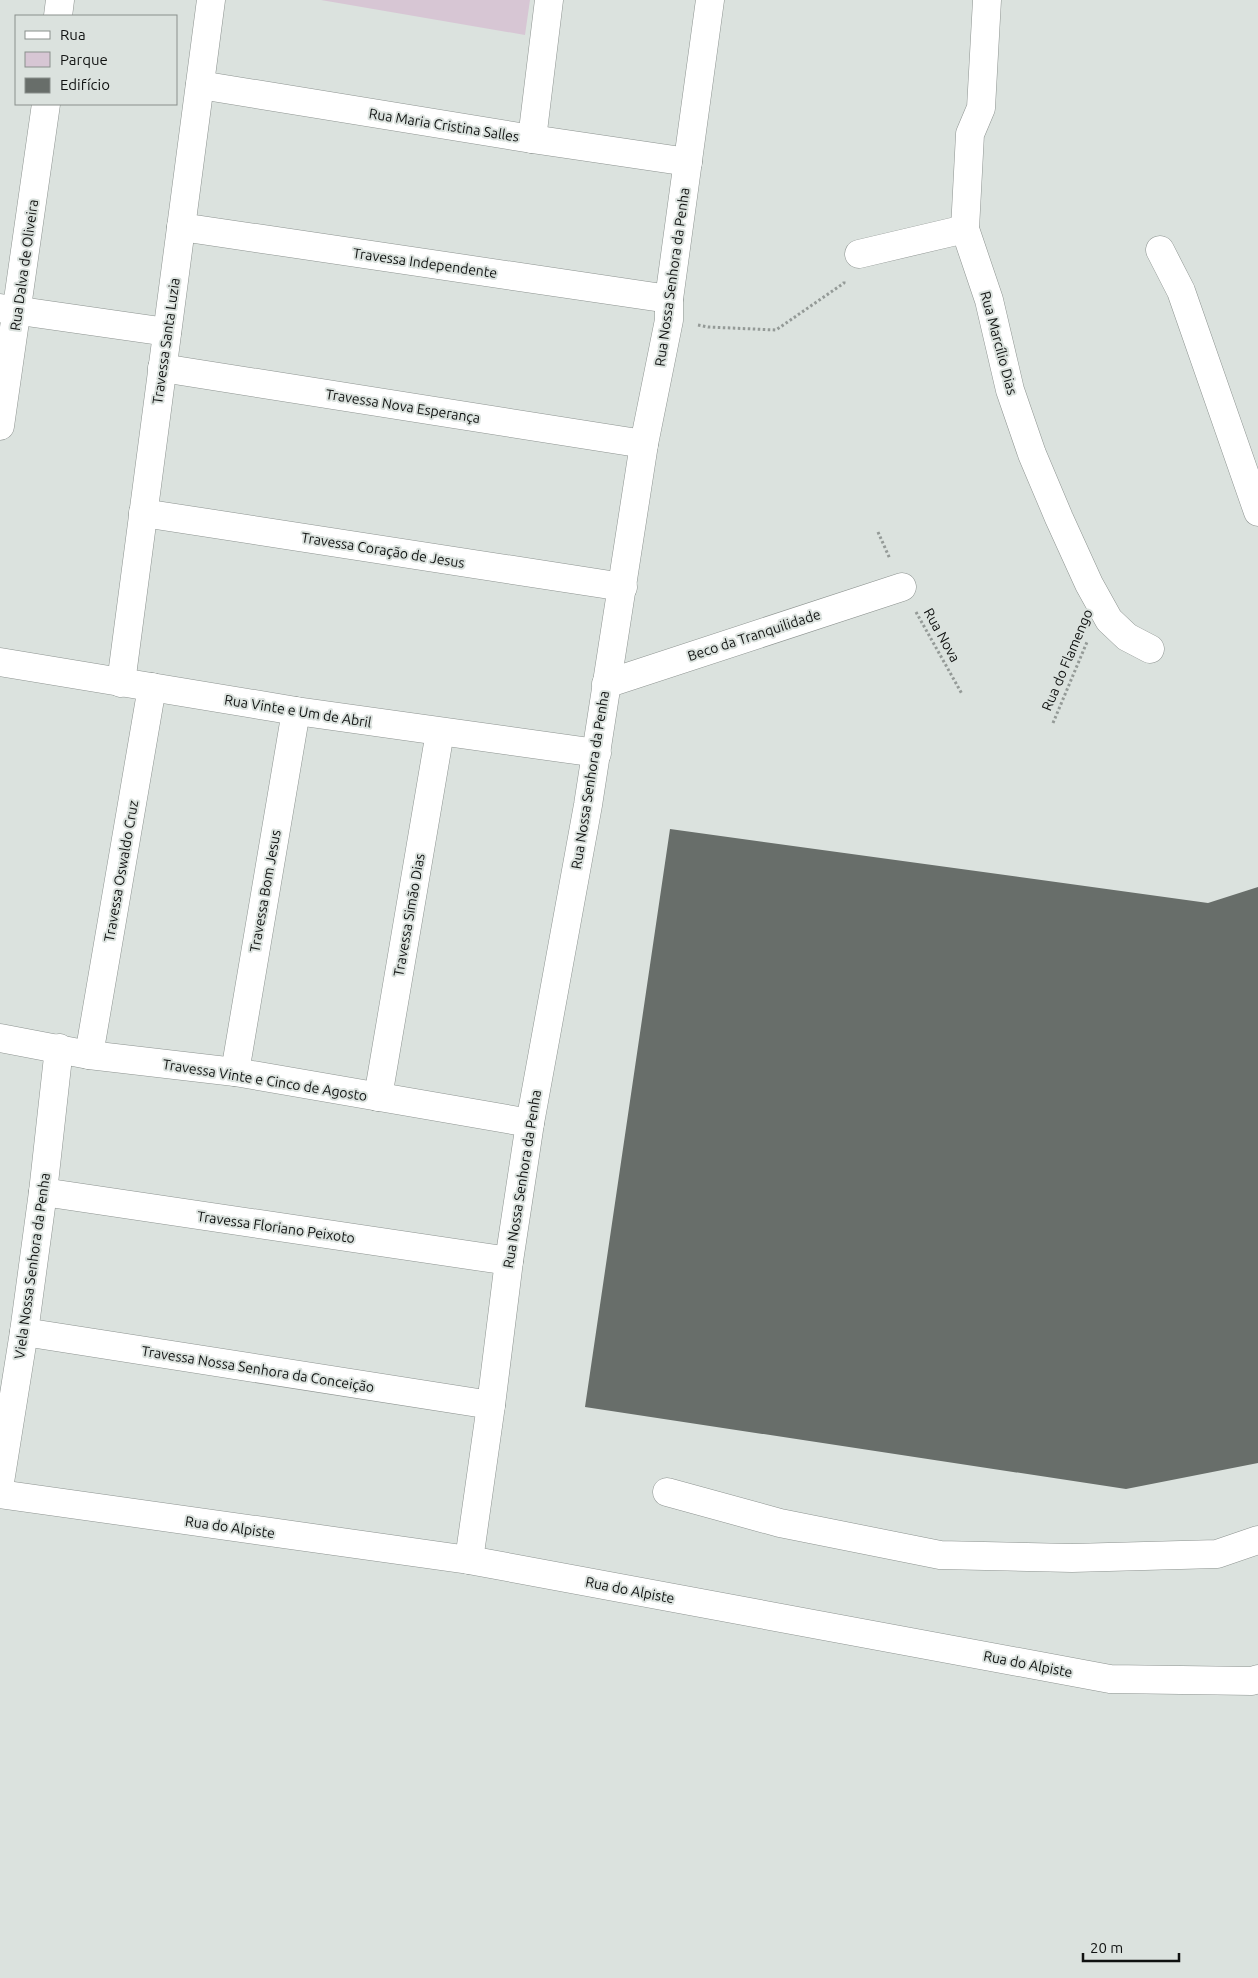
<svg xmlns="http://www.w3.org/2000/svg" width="1258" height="1978" font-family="Ubuntu,sans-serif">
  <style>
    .green { fill: #d7c6d4 }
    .building { fill: #686e6a }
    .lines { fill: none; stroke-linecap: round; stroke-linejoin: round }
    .minor-casing { stroke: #8d9390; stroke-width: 29 }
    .path { stroke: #949a97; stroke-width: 3; stroke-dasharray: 2.5 2.5; stroke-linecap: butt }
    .minor { stroke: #fff; stroke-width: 28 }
    .labels { text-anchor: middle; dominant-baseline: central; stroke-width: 4; stroke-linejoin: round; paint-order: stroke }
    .street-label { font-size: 14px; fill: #101211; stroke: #dbe2de }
  </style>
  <rect width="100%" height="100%" fill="#dbe2de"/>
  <path class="green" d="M321 0H530L525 35Z"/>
  <path class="building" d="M670 829 1208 903 1258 887V1463L1126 1489 585 1407Z"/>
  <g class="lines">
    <g class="minor-casing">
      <g id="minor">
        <path d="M987 0 981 108 970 134 965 229 989 300 1010 390 1032 454 1059 518 1089 584 1109 620 1127 637 1150 649"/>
        <path d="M58 16 60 0"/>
        <path d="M200 85 532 139 688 162"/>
        <path d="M532 139 549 0"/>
        <path d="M181 227 669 299"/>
        <path d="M1160 250 1181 291 1258 512"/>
        <path d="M859 254 965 229"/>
        <path d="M0 308 167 332"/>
        <path d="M162 368 644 444"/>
        <path d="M0 426 46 104"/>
        <path d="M143 513 623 587"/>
        <path d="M0 662 296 711 597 753"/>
        <path d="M121 683 211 0"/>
        <path d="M606 684 902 587"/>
        <path d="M0 1038 89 1055 235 1072 530 1123"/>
        <path d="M89 1055 152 687"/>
        <path d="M235 1072 296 711"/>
        <path d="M378 1097 440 732"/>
        <path d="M43 1192 509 1261"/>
        <path d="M24 1332 491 1405"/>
        <path d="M0 1482 24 1332 43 1192 59 1048"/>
        <path d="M667 1492 780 1523 940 1555 1072 1558 1217 1554 1258 1540"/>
        <path d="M0 1494 469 1560 1110 1679 1252 1681 1258 1679"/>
        <path d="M469 1560 491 1405 509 1261 530 1123 588 805 644 444 669 320V299L710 0"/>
      </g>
    </g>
    <g class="path">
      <path d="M698 325 708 327 776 330 844 283V280"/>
      <path d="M878 532 890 559"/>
      <path d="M916 612 962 694"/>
      <path d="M1053 723 1087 642"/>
    </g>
    <use href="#minor" class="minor"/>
  </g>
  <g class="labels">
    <g class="street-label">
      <text transform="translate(444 125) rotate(9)">Rua Maria Cristina Salles</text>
      <text transform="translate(425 263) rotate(8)">Travessa Independente</text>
      <text transform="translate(24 265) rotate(-82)">Rua Dalva de Oliveira</text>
      <text transform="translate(672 277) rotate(-82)">Rua Nossa Senhora da Penha</text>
      <text transform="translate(166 341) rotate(-82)">Travessa Santa Luzia</text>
      <text transform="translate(999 343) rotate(75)">Rua Marcílio Dias</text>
      <text transform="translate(403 406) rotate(9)">Travessa Nova Esperança</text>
      <text transform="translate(383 550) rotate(9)">Travessa Coração de Jesus</text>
      <text transform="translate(754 635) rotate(-18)">Beco da Tranquilidade</text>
      <text transform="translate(942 635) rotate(61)">Rua Nova</text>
      <text transform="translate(1067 660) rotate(-67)">Rua do Flamengo</text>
      <text transform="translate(298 711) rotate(9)">Rua Vinte e Um de Abril</text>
      <text transform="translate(590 780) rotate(-81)">Rua Nossa Senhora da Penha</text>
      <text transform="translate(121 871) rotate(-80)">Travessa Oswaldo Cruz</text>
      <text transform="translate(265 891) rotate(-80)">Travessa Bom Jesus</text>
      <text transform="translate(409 915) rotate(-80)">Travessa Simão Dias</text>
      <text transform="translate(265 1080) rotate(9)">Travessa Vinte e Cinco de Agosto</text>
      <text transform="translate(522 1179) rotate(-81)">Rua Nossa Senhora da Penha</text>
      <text transform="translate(276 1227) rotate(8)">Travessa Floriano Peixoto</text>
      <text transform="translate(32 1266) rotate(-82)">Viela Nossa Senhora da Penha</text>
      <text transform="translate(258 1369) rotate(9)">Travessa Nossa Senhora da Conceição</text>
      <text transform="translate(230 1527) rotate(8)">Rua do Alpiste</text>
      <text transform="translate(630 1590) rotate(11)">Rua do Alpiste</text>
      <text transform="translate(1028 1664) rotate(11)">Rua do Alpiste</text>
    </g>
  </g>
  <rect x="15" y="15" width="162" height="90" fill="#dbe2de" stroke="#8a8f8c"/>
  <rect x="25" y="31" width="25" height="8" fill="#ffffff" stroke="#8a8f8c"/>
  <text x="60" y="40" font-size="15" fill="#101211">Rua</text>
  <rect x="25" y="52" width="25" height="15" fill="#d7c6d4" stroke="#8a8f8c"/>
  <text x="60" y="65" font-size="15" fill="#101211">Parque</text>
  <rect x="25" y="78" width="25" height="15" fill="#686e6a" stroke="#8a8f8c"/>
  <text x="60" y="90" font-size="15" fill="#101211">Edifício</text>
  <path d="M1083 1953v8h96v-8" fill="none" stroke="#101211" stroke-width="2.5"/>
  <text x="1090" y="1953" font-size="15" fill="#101211" stroke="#dbe2de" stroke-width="4" paint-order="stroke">20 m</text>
</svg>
